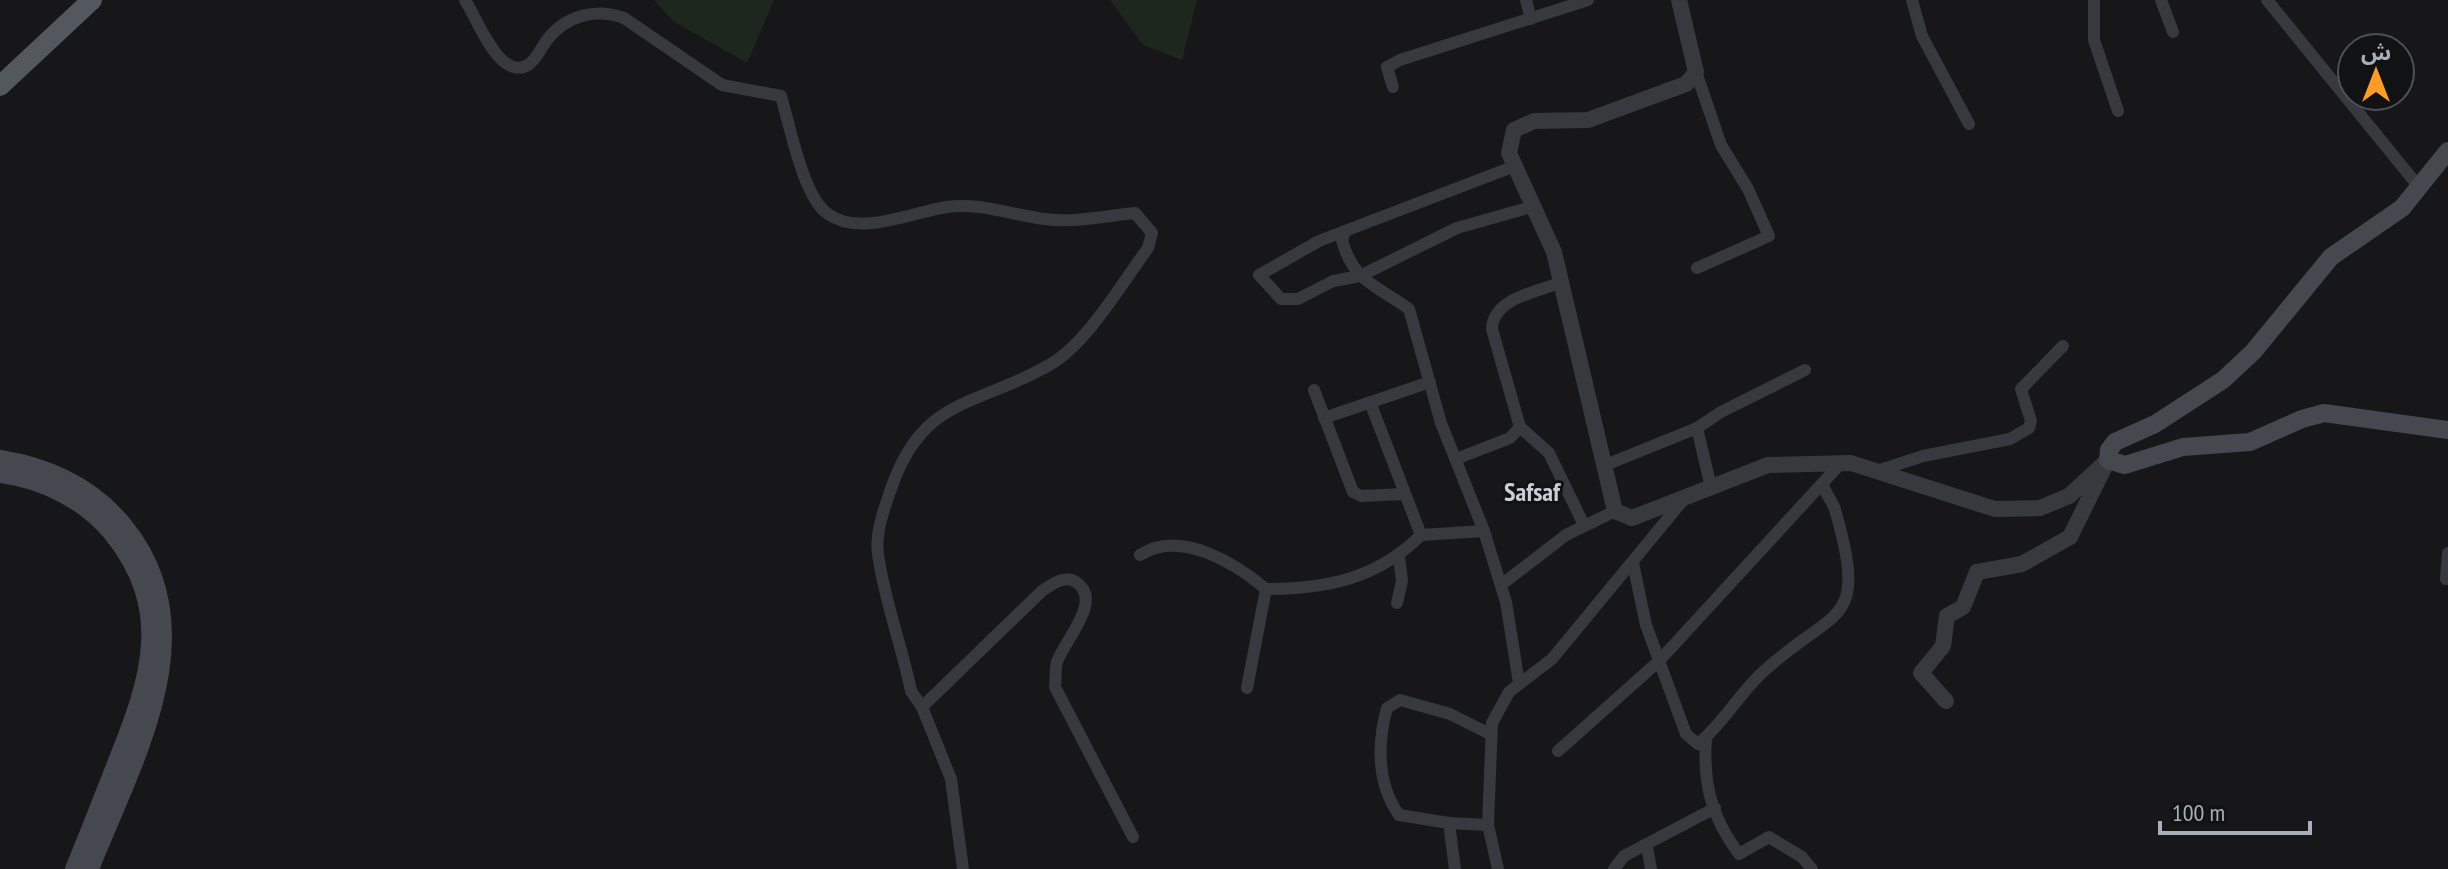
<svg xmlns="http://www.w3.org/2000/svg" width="2448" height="869" font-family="'PT Sans Narrow','Noto Sans Arabic',sans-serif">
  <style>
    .green { fill: #1e271e }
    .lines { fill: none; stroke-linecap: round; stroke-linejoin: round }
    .minor { stroke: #37393e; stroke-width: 12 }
    .tertiary { stroke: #37393e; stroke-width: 16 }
    .secondary { stroke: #45484e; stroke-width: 18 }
    .primary { stroke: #53575e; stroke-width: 20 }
    .labels { text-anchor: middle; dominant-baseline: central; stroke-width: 6; stroke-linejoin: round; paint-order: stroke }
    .neighbourhood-label { font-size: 26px; font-weight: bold; fill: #c9ced6; stroke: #111214 }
  </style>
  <rect width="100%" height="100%" fill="#171719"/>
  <g class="green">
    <path d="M654 0H774L747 63 673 21Z"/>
    <path d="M1110 0H1197L1182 60 1143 45Z"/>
  </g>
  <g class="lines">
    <g class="minor">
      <path d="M465 0C476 18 486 44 501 59 508 66 518 71 528 65 536 60 541 48 547 40 566 15 596 8 624 18L722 85 781 96C790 126 803 197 828 214 860 237 912 212 947 207 979 202 1012 215 1044 219 1073 223 1106 216 1135 213L1152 233 1148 248C1122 283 1088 342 1051 364 978 407 923 395 891 489 884 509 875 533 878 554 884 600 902 646 911 691L922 707 1042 591C1051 585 1065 574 1076 582 1104 600 1064 641 1057 662 1055 669 1056 679 1055 687L1133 837"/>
      <path d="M1526 0 1531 19"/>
      <path d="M1912 0 1922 36 1969 124"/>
      <path d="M2094 0V40L2118 111"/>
      <path d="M2161 0 2173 32"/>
      <path d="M2267 0 2419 187"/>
      <path d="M1696 72 1721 145 1748 189 1769 236 1697 268"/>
      <path d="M1393 87 1387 67 1400 60 1588 0"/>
      <path d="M1515 166 1345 231 1342 240C1353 282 1378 286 1409 309L1441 423 1484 531 1506 602 1519 683"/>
      <path d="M1345 231 1319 241 1259 275 1281 299H1298L1333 281 1360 276 1457 228 1535 206"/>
      <path d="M1314 390 1353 492 1361 496 1404 494"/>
      <path d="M1370 402 1421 535"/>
      <path d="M1324 418 1430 382"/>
      <path d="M1520 427 1549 453 1584 525"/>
      <path d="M1697 428 1721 412 1805 370"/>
      <path d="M1456 459 1510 438 1520 427 1492 329C1493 298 1537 292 1562 282"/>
      <path d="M1603 466 1697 428 1711 487"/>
      <path d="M1877 471 1923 456 2010 439 2029 428 2031 421 2021 389 2063 346"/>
      <path d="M1140 555C1180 529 1235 563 1266 589 1326 589 1377 579 1421 535L1484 531"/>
      <path d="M1633 563 1646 625 1686 734 1698 744C1724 723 1740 692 1765 670 1836 606 1868 627 1836 513 1834 503 1826 495 1823 485"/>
      <path d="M2446 579 2448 553"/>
      <path d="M1501 585 1566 535 1615 511"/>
      <path d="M1397 603 1402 581 1399 557"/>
      <path d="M1247 688 1266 589"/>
      <path d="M922 707 951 779 963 869"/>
      <path d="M1706 738C1703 783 1711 817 1739 854L1769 837 1802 857 1812 869"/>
      <path d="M1558 751 1659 661 1841 463"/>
      <path d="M1449 823 1488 825"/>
      <path d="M1647 847 1651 869"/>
      <path d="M1455 869 1449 823 1399 815C1377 784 1377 744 1387 708L1400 700 1450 714 1490 734"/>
      <path d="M1498 869 1488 825 1492 723 1509 692 1552 659 1684 499"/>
      <path d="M1614 869 1624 856 1715 808"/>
    </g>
    <path class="tertiary" d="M1679 0 1696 72 1686 84 1588 120 1534 121 1514 130 1509 153 1554 252 1615 511 1632 518 1768 465 1851 463 1995 509 2040 508 2069 496 2108 460 2070 537 2022 564 1977 572 1963 607 1947 616 1943 646 1921 673 1946 701"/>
    <g class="secondary">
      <path d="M2448 151 2402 208 2331 257 2253 352 2223 380 2155 424 2115 442 2109 450 2108 460 2125 465 2183 447 2250 442 2302 419 2324 413 2448 430"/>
      <path d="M0 459C50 467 93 487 125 527 210 632 132 762 90 869"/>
      <path d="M0 474C43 480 83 499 111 532 174 609 150 679 117 761 103 797 89 833 74 869"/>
    </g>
    <path class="primary" d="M0 86 92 0"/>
  </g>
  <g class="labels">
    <g class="neighbourhood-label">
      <text x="1532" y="491">Safsaf</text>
    </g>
  </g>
  <g transform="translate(2376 72)"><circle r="38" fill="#111214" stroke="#4d5156" stroke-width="2"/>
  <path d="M0-6L14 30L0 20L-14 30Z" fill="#ff9c28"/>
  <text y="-12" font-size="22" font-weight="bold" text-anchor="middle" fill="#a7afba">ش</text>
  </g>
  <path d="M2160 821v12h150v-12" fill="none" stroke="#a7afba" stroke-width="4"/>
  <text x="2172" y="821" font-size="24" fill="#a7afba" stroke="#111214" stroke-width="6" paint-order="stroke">100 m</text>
</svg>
